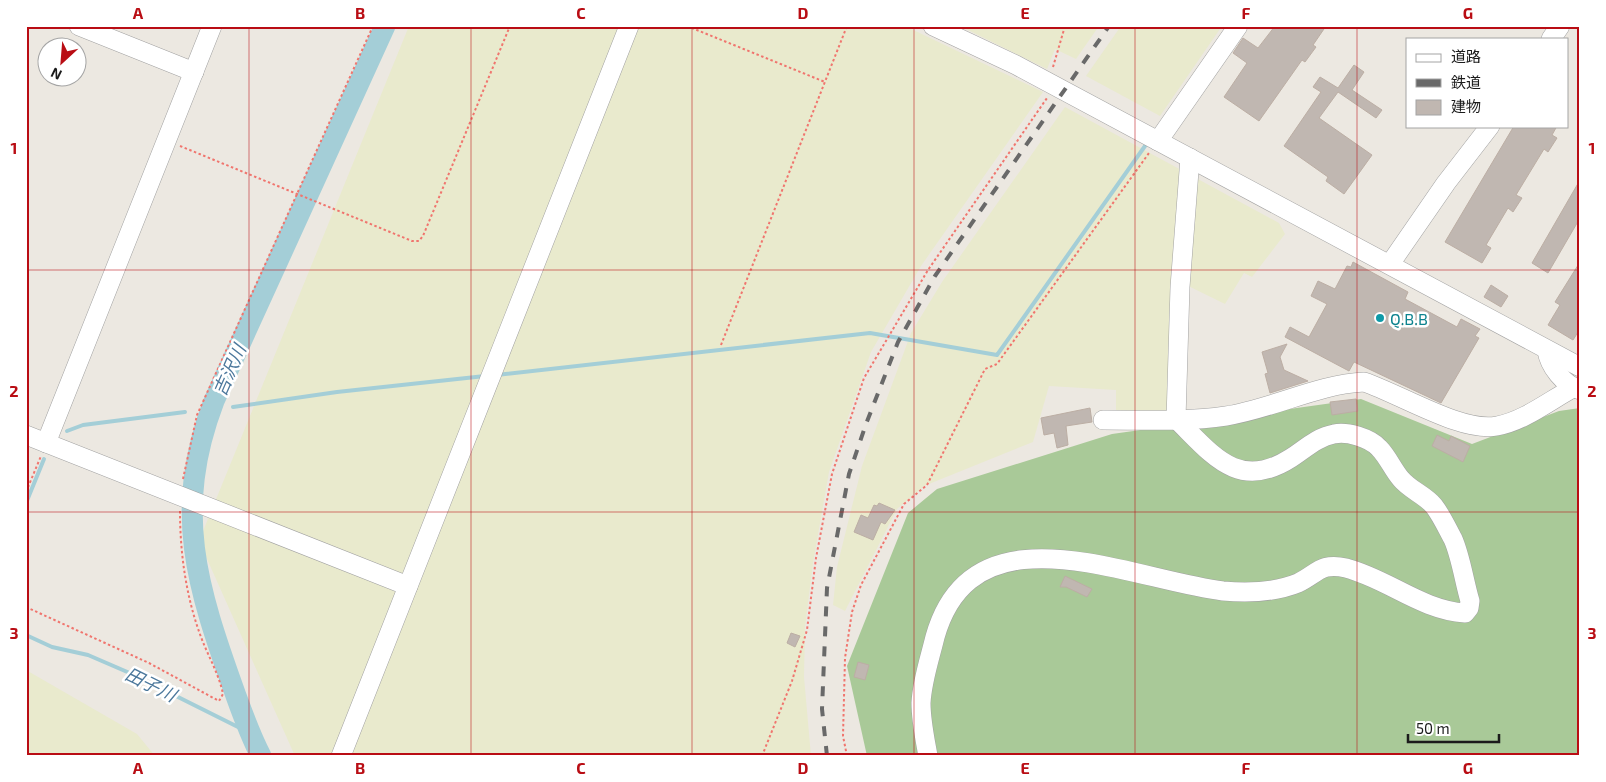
<svg xmlns="http://www.w3.org/2000/svg" width="1606" height="782" font-family="'Exo 2','Noto Sans JP',sans-serif">
  <style>
    .farmland { fill: #e9eacd }
    .forest { fill: #a9c998 }
    .lines { fill: none; stroke-linecap: round; stroke-linejoin: round }
    .stream { stroke: #a4ced7; stroke-width: 4 }
    .river { stroke: #a4ced7; stroke-width: 21 }
    .building { fill: #c0b7b1; stroke: #bcaea4 }
    .minor-casing { stroke: #a2a2a2; stroke-width: 20 }
    .path { stroke: #f0756e; stroke-width: 2; stroke-dasharray: 2.5 2.5; stroke-linecap: butt }
    .minor { stroke: #fff; stroke-width: 19 }
    .rail { stroke: #696969; stroke-width: 4; stroke-dasharray: 10 10; stroke-linecap: butt }
    .grid { fill: none; stroke: #b90d14; stroke-width: 1; stroke-opacity: 0.55 }
    .culture-dot { fill: #0f9aa8; stroke: #fff; stroke-width: 2 }
    .labels { text-anchor: middle; dominant-baseline: central; stroke-width: 5; stroke-linejoin: round; paint-order: stroke }
    .culture-label { font-size: 16px; fill: #0d838f; stroke: #fff; text-anchor: start }
    .water-label { font-size: 18px; font-style: italic; fill: #4c789c; stroke: #fff }
    .neatline { fill: none; stroke: #b90d14; stroke-width: 2 }
    .grid-label { font-size: 16px; text-anchor: middle; font-weight: bold; fill: #b90d14 }
  </style>
  <rect width="100%" height="100%" fill="#ece8e1"/>
  <g class="farmland">
    <path d="M409 26H905L1043 92 921 266 871 352 829 472 813 563 805 627 804 677 811 756H295L199 541Z"/>
    <path d="M960 26H1099L1076 59 1055 49 1047 69Z"/>
    <path d="M1121 26H1222L1160 116 1086 76Z"/>
    <path d="M1065 107 1279 223 1285 234 1252 277 1244 273 1225 304 1174 279 1168 414 1116 417V390L1049 386 1033 442 924 486 897 509 845 611 833 605 837 567 862 466 911 333 942 282Z"/>
    <path d="M26 670 137 734 155 756H26Z"/>
  </g>
  <path class="forest" d="M1361 399 1472 444 1559 411 1580 408V747L1577 756H867L847 666 908 513 937 489 1112 434Z"/>
  <g class="lines">
    <g class="stream">
      <path d="M496 375 870 333 997 355 1145 146"/>
      <path d="M233 407 337 392 485 376"/>
      <path d="M67 431 83 425 185 412"/>
      <path d="M26 503 44 459"/>
      <path d="M26 635 52 647 88 655 132 674 248 732"/>
    </g>
    <path class="river" d="M261 756C250 735 243 715 235 693 197 587 172 511 214 401L385 26"/>
  </g>
  <g class="building">
    <path d="M1275 26H1326L1313 45 1316 47 1305 62 1302 60 1259 121 1224 97 1247 63 1233 53 1243 38 1258 48Z"/>
    <path d="M1354 65 1364 72 1352 90 1382 110 1376 118 1338 92 1319 118 1372 155 1344 194 1326 181 1328 177 1284 146 1321 92 1313 87 1320 77 1338 88Z"/>
    <path d="M1514 126H1557L1552 135 1557 138 1548 152 1544 149 1516 195 1522 198 1513 212 1508 208 1486 245 1491 248 1482 263 1445 242Z"/>
    <path d="M1580 180V218L1548 273 1532 263Z"/>
    <path d="M1353 262 1408 292 1405 299 1457 327 1461 319 1480 329 1475 336 1479 338 1441 403 1354 362 1349 371 1285 337 1290 327 1309 337 1327 304 1311 296 1318 281 1335 289 1347 266 1351 267Z"/>
    <path d="M1580 262V329L1573 340 1548 325 1560 305 1555 302Z"/>
    <path d="M1491 285 1508 296 1501 307 1484 297Z"/>
    <path d="M1287 344 1280 357 1284 370 1308 381 1270 393 1265 374 1268 373 1262 352Z"/>
    <path d="M1356 399 1358 411 1332 415 1330 402Z"/>
    <path d="M1090 408 1092 422 1066 426 1068 445 1057 448 1054 433 1044 435 1041 418Z"/>
    <path d="M1437 435 1449 441 1451 436 1470 446 1463 462 1432 446Z"/>
    <path d="M879 503 895 510 885 524 881 522 873 540 854 532 861 515 868 518 874 505 877 506Z"/>
    <path d="M1065 576 1092 589 1087 597 1066 587H1060Z"/>
    <path d="M791 633 800 636 795 647 787 643Z"/>
    <path d="M858 662 869 665 865 680 854 677Z"/>
  </g>
  <g class="lines">
    <g class="minor-casing">
      <g id="minor">
        <path d="M79 26 194 72"/>
        <path d="M933 26 1016 65 1580 367"/>
        <path d="M1551 39 1560 26"/>
        <path d="M1158 141 1238 26"/>
        <path d="M1390 264 1446 183 1490 126"/>
        <path d="M1547 350C1549 366 1564 385 1580 390"/>
        <path d="M1103 420C1144 420 1186 422 1226 416 1272 409 1318 384 1364 382 1400 394 1462 433 1497 426 1524 421 1549 401 1573 388"/>
        <path d="M26 435 408 586"/>
        <path d="M46 443 212 26"/>
        <path d="M341 756 629 26"/>
        <path d="M928 756C925 739 921 721 921 703 922 681 930 658 935 637 973 502 1130 580 1223 591 1246 593 1276 592 1298 583 1317 574 1321 562 1346 568 1388 579 1421 610 1465 613L1469 608 1470 601C1464 581 1461 557 1453 539 1447 528 1441 515 1434 506 1425 495 1410 490 1401 479 1393 470 1388 457 1379 448 1370 438 1347 431 1334 434 1317 437 1305 449 1291 458 1238 492 1212 454 1176 419L1180 287 1190 158"/>
      </g>
    </g>
    <g class="path">
      <path d="M687 26 825 82"/>
      <path d="M1053 67 1065 26"/>
      <path d="M180 146 412 241H419L423 236 510 26"/>
      <path d="M721 345 847 26"/>
      <path d="M183 479 197 415 373 26"/>
      <path d="M26 492 41 456"/>
      <path d="M26 607 149 663 219 701 223 694C219 674 208 656 201 637 186 597 180 553 180 511"/>
      <path d="M762 756 792 681 807 630 816 558 832 474 864 378 928 270 1047 98"/>
      <path d="M847 756 843 736 845 658 852 612 861 585 904 504 927 485 985 369 997 364 1149 153"/>
    </g>
    <use href="#minor" class="minor"/>
    <path class="rail" d="M827 756 822 709 827 588 849 474 866 424 898 342 935 276 1109 26"/>
  </g>
  <path class="grid" d="M249 26V756M471 26V756M692 26V756M914 26V756M1135 26V756M1357 26V756M26 270H1580M26 512H1580"/>
  <circle class="culture-dot" cx="1380" cy="318" r="5"/>
  <g class="labels">
    <g class="culture-label">
      <text x="1390" y="318">Q.B.B</text>
    </g>
    <g class="water-label">
      <text transform="translate(229 370) rotate(-66)">吉沢川</text>
      <text transform="translate(151 684) rotate(26)">田子川</text>
    </g>
  </g>
  <rect width="1606" height="782" fill="none" stroke="#ffffff" stroke-width="55"/>
  <rect x="1406" y="38" width="162" height="90" fill="#ffffff" stroke="#a4a4a4"/>
  <rect x="1416" y="54" width="25" height="8" fill="#ffffff" stroke="#a4a4a4"/>
  <text x="1451" y="62" font-size="15" fill="#1b1b1b">道路</text>
  <rect x="1416" y="79" width="25" height="8" fill="#696969" stroke="#a4a4a4"/>
  <text x="1451" y="88" font-size="15" fill="#1b1b1b">鉄道</text>
  <rect x="1416" y="100" width="25" height="15" fill="#c0b7b1" stroke="#a4a4a4"/>
  <text x="1451" y="112" font-size="15" fill="#1b1b1b">建物</text>
  <g transform="translate(62 62) rotate(206)"><circle r="24" fill="#ffffff" stroke="#a4a4a4"/>
  <path d="M0-4L9 19L0 12L-9 19Z" fill="#b90d14"/>
  <text y="-8" font-size="14" font-weight="bold" text-anchor="middle" fill="#1b1b1b">N</text>
  </g>
  <path d="M1408 734v8h91v-8" fill="none" stroke="#1b1b1b" stroke-width="2.5"/>
  <text x="1416" y="734" font-size="15" fill="#1b1b1b" stroke="#ffffff" stroke-width="4" paint-order="stroke">50 m</text>
  <rect x="28" y="28" width="1550" height="726" class="neatline"/>
  <g class="grid-label">
    <text x="138" y="19">A</text>
    <text x="360" y="19">B</text>
    <text x="581" y="19">C</text>
    <text x="803" y="19">D</text>
    <text x="1025" y="19">E</text>
    <text x="1246" y="19">F</text>
    <text x="1468" y="19">G</text>
    <text x="14" y="154">1</text>
    <text x="1592" y="154">1</text>
    <text x="14" y="397">2</text>
    <text x="1592" y="397">2</text>
    <text x="14" y="639">3</text>
    <text x="1592" y="639">3</text>
    <text x="138" y="774">A</text>
    <text x="360" y="774">B</text>
    <text x="581" y="774">C</text>
    <text x="803" y="774">D</text>
    <text x="1025" y="774">E</text>
    <text x="1246" y="774">F</text>
    <text x="1468" y="774">G</text>
  </g>
</svg>
